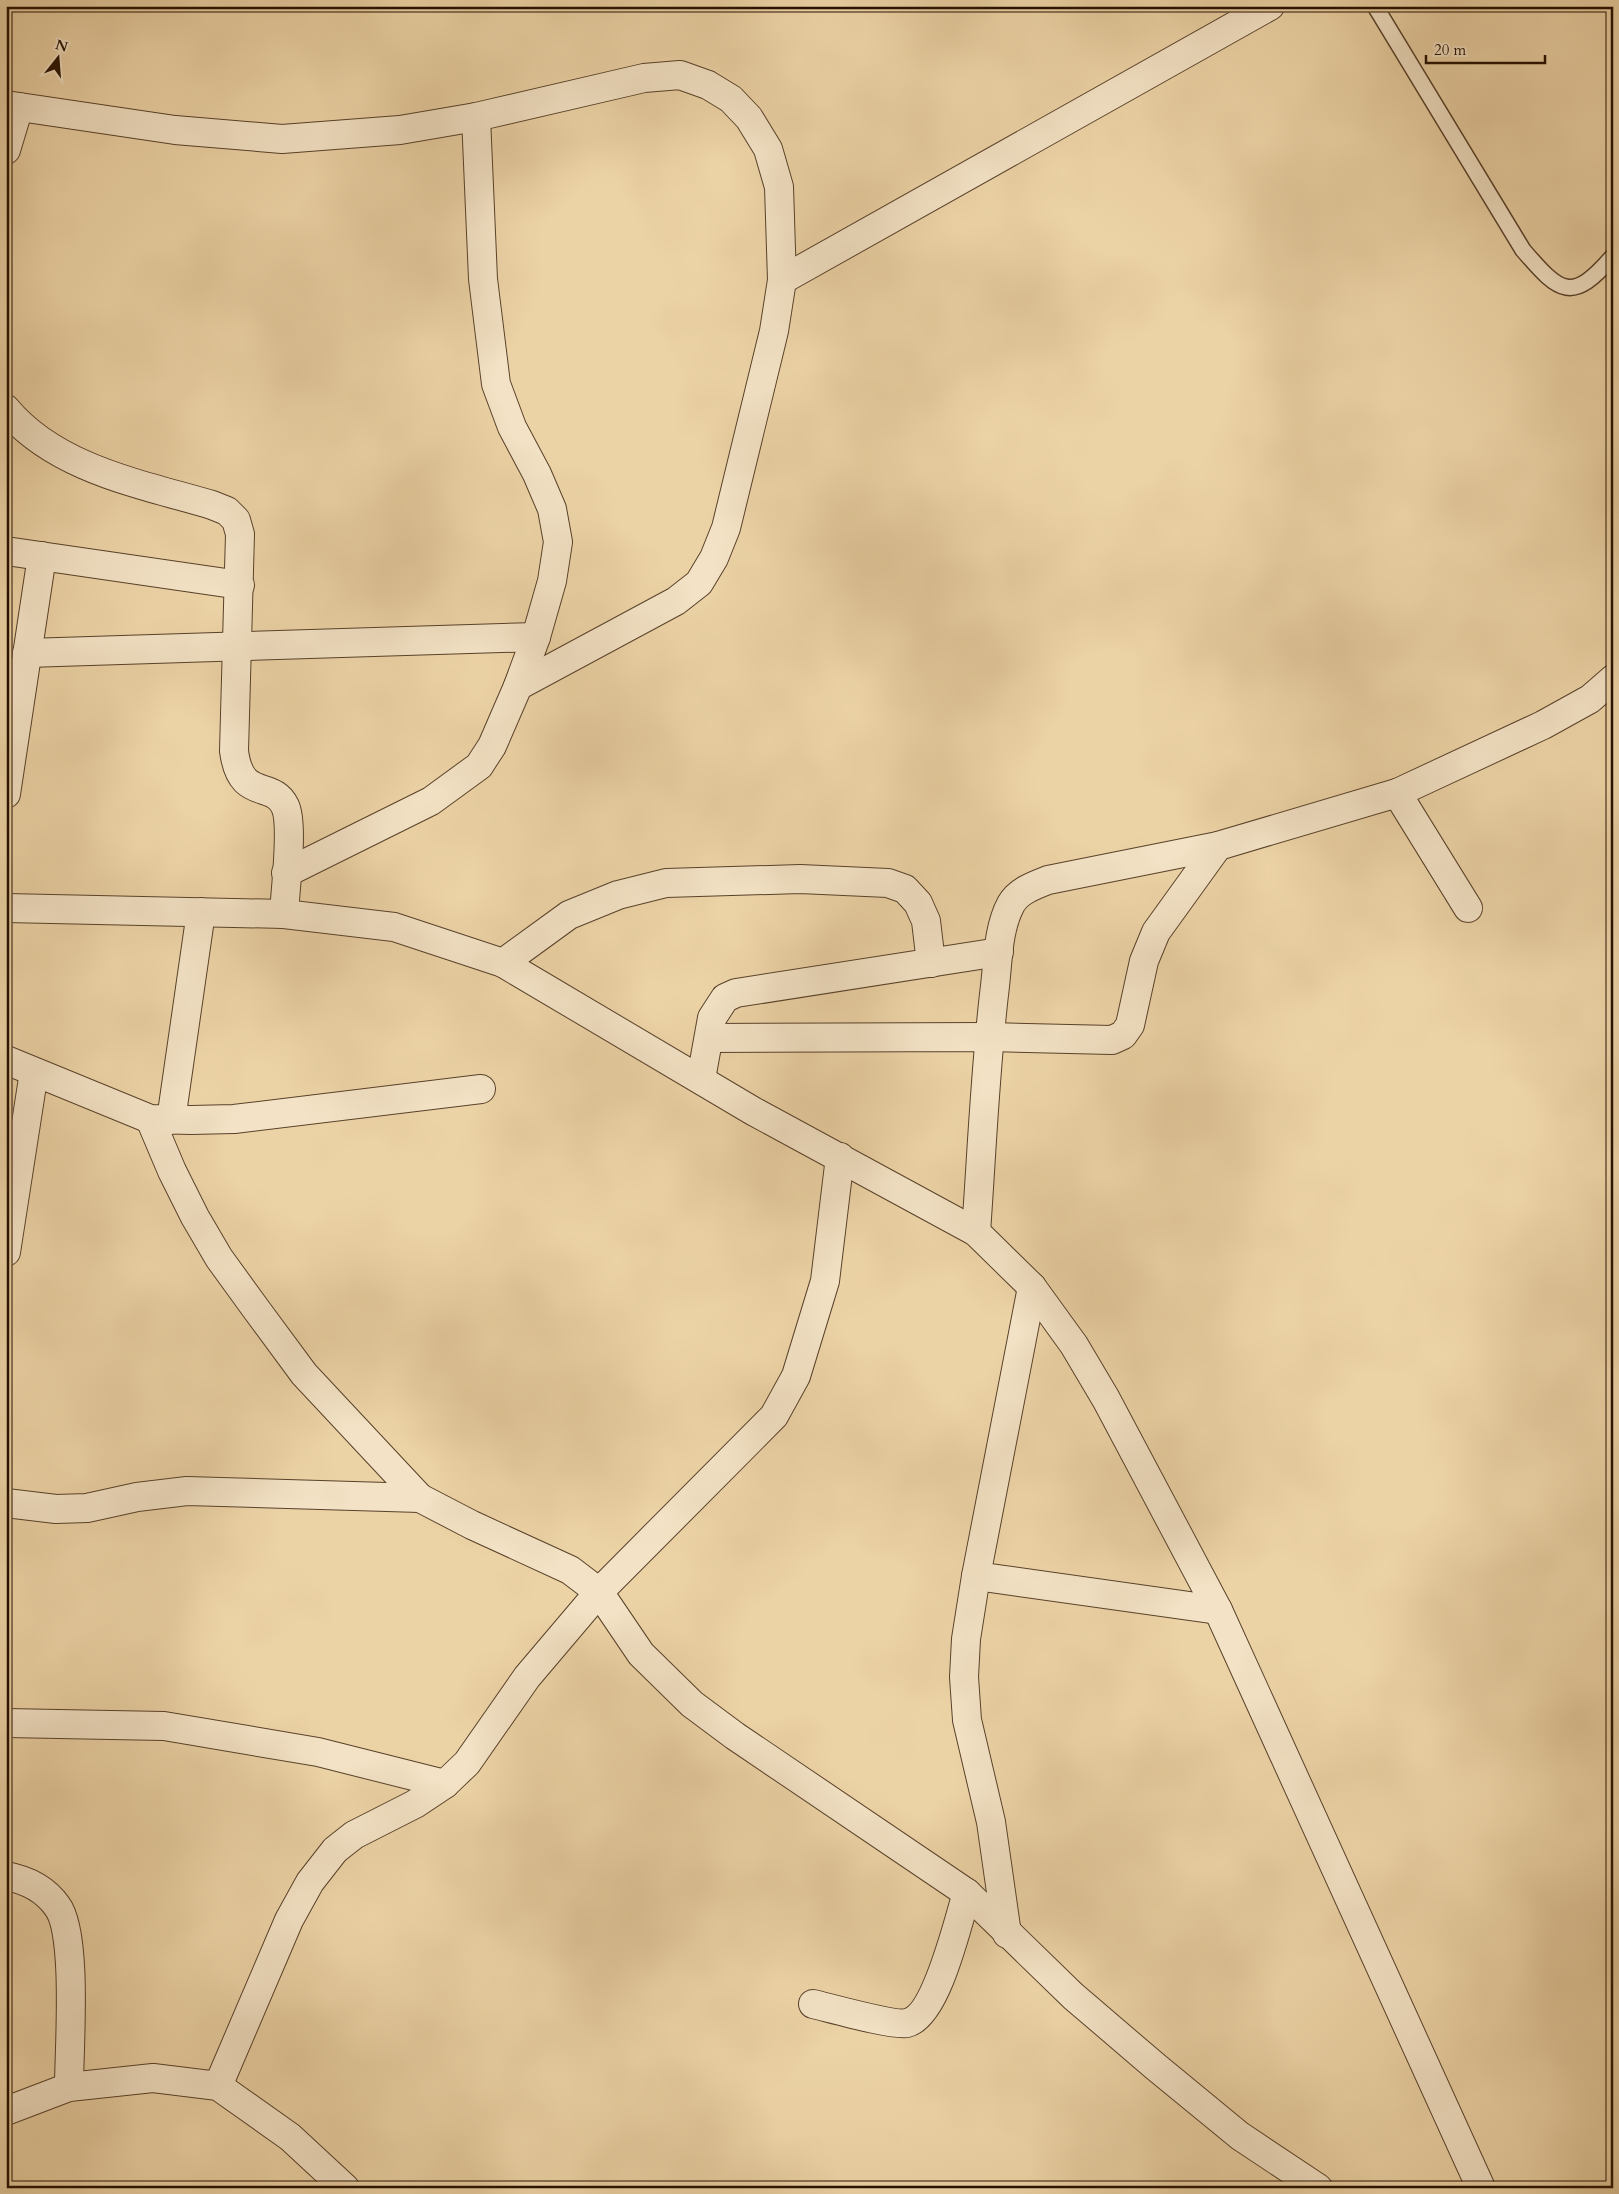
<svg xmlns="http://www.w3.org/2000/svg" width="1619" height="2194" font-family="Cardo,serif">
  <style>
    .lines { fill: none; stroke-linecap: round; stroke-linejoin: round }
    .lane-casing { stroke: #58412a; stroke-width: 18 }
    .street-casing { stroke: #58412a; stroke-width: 30 }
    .lane { stroke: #f3e2c5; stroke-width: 15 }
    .street { stroke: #f3e2c5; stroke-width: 28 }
  </style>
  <rect width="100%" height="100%" fill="#ecd3a6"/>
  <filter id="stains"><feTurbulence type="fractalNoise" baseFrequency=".004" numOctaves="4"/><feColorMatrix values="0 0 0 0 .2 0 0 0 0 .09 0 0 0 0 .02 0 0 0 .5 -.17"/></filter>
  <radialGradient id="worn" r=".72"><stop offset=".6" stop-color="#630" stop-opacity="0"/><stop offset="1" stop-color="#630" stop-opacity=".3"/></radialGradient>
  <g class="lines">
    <g class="lane-casing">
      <path id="lane" d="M1375 6 1523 250C1560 293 1572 304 1613 256"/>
    </g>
    <g class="street-casing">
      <g id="street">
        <path d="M6 105 175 130 282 139 400 130 476 117 644 78 680 75 708 85 731 99 749 118 768 149 779 187 782 280 774 331 726 528 714 558 699 583 676 601 518 686"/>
        <path d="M6 150 19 107"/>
        <path d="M782 280 1270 6"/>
        <path d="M6 409C56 469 141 484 212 505L227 511 236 520 240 534 234 751C241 803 272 779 285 806 294 824 285 891 284 914"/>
        <path d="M6 551 240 585"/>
        <path d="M27 653 536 637"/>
        <path d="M1397 793 1468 908"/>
        <path d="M6 794 42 556"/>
        <path d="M286 873 431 801 479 766 492 746 518 686 536 637 552 581 558 542 552 509 537 474 512 427 496 384 483 279 476 117"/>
        <path d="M6 908 284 914 394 927 503 963 753 1111 976 1232 1032 1287 1074 1345 1106 1399 1218 1610 1481 2188"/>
        <path d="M503 963 569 915 618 895 666 883 800 879 888 883 905 889 918 903 926 921 931 963"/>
        <path d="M709 1038 989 1037 1112 1040 1123 1035 1130 1025 1144 961 1156 932 1218 846"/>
        <path d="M6 1060 150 1119 191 1120 234 1119 481 1089"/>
        <path d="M701 1079 712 1018 725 998 736 993 999 952"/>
        <path d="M150 1119 172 1171 195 1217 219 1258 256 1309 304 1374 420 1498 472 1525 570 1570 599 1592 641 1654 692 1704 735 1736 967 1893 1073 1996 1156 2067 1240 2136 1318 2188"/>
        <path d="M171 1120 201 912"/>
        <path d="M976 1232C982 1150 985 1068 995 986 998 960 998 928 1011 904 1018 891 1035 885 1048 880L1218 846 1397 793 1543 725 1590 699 1613 679"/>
        <path d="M6 1252 34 1072"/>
        <path d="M6 1503 56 1509 87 1508 137 1497 187 1491 420 1498"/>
        <path d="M976 1576 1218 1610"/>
        <path d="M6 1723 164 1726 318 1752 445 1784"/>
        <path d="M6 1876C27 1880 45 1889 57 1906 78 1933 69 2049 69 2087"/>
        <path d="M1007 1934 991 1822 967 1720 964 1677 966 1639 976 1576 1032 1287"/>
        <path d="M813 2004C830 2008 894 2026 907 2023 937 2016 958 1921 967 1893"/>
        <path d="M218 2086 289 1920 310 1882 335 1850 354 1835 415 1804 445 1784 467 1763 527 1677 599 1592 774 1416 796 1376 825 1281 840 1157"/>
        <path d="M6 2111 69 2087 153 2078 218 2086 290 2137 345 2188"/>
      </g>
    </g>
    <use href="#lane" class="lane"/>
    <use href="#street" class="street"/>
  </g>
  <rect width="1619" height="2194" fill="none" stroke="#ecd3a6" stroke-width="25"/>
  <rect x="8" y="8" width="1604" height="2179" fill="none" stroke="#261000" stroke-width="2.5"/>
  <rect x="12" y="12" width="1594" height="2169" fill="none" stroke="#261000"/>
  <g transform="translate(58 58) rotate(17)" stroke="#f3e2c5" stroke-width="4" paint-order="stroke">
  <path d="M0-4L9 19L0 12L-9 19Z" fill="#261000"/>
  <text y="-8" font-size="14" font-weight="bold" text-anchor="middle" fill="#261000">N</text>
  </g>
  <path d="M1426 55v8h119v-8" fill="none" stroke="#261000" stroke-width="2.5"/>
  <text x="1434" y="55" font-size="15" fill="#261000" stroke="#f3e2c5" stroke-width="4" paint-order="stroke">20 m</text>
  <rect width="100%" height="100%" filter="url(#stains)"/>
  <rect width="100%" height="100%" fill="url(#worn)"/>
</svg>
